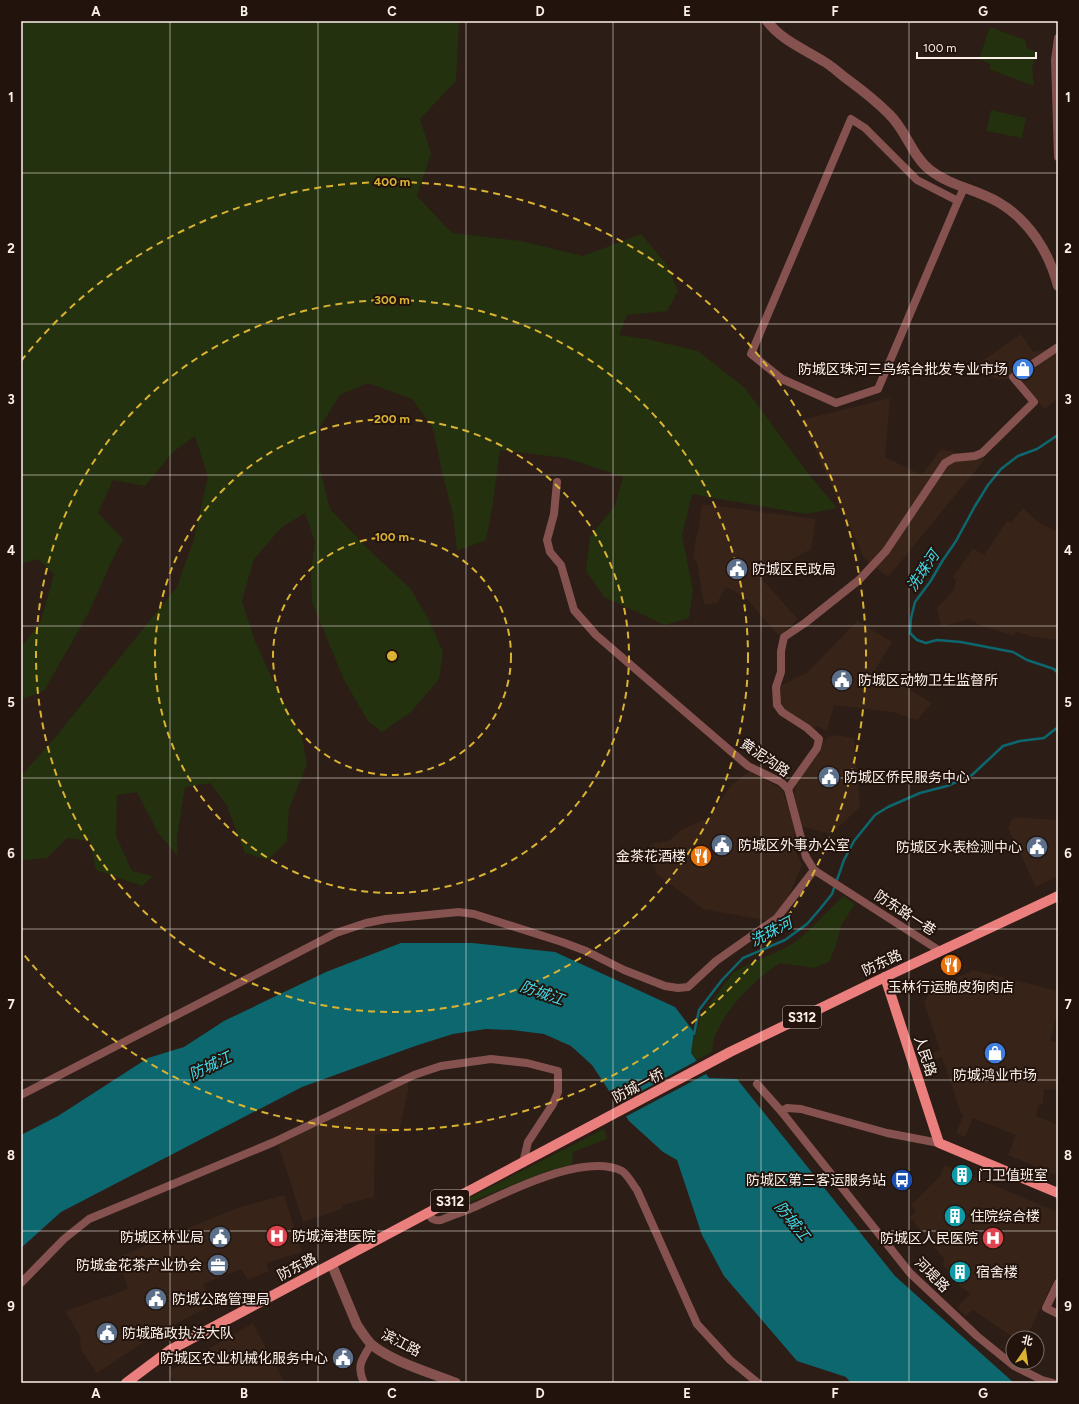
<svg xmlns="http://www.w3.org/2000/svg" width="1079" height="1404" font-family="Figtree,'Noto Sans SC',sans-serif">
  <style>
    .built { fill: #372317 }
    .green { fill: #24310e }
    .water { fill: #0d676f }
    .pier { fill: #2c1d16 }
    .lines { fill: none; stroke-linecap: round; stroke-linejoin: round }
    .stream { stroke: #0d676f; stroke-width: 2.5 }
    .minor { stroke: #865250; stroke-width: 8 }
    .tertiary { stroke: #865250; stroke-width: 10 }
    .primary { stroke: #eb7f7d; stroke-width: 10 }
    .grid { fill: none; stroke: #fbf0eb; stroke-width: 1; stroke-opacity: 0.55 }
    .ring { fill: none; stroke: #dab333; stroke-width: 2; stroke-dasharray: 7 5 }
    .labels { text-anchor: middle; dominant-baseline: central; stroke-width: 4; stroke-linejoin: round; paint-order: stroke }
    .shield { fill: #22140d; stroke: #baaea8; stroke-width: 1 }
    .shield-label { font-size: 13px; font-weight: bold; fill: #fbf0eb }
    .poi-label { font-size: 14px; fill: #fbf0eb; stroke: #22140d; text-anchor: start }
    .street-label { font-size: 14px; fill: #fbf0eb; stroke: #22140d }
    .water-label { font-size: 15px; font-style: italic; fill: #41ddec; stroke: #22140d }
    .centre { fill: #dab333; stroke: #22140d; stroke-width: 2 }
    .ring-label { font-size: 12px; text-anchor: middle; font-weight: bold; fill: #dab333; stroke: #22140d; stroke-width: 4; stroke-linejoin: round; paint-order: stroke }
    .neatline { fill: none; stroke: #fbf0eb; stroke-width: 1.5 }
    .grid-label { font-size: 13px; text-anchor: middle; font-weight: bold; fill: #fbf0eb }
  </style>
  <rect width="100%" height="100%" fill="#2c1d16"/>
  <g class="built">
    <path d="M1021 334 1033 352 1058 347V398L1044 409 1021 380 994 378 982 361Z"/>
    <path d="M890 398 885 457 922 475 941 449 985 459 888 577 864 558 802 420Z"/>
    <path d="M702 504 816 519 811 549 760 577 798 619 779 636 745 597 726 587 717 603 704 605 697 562 693 560 695 543 698 532Z"/>
    <path d="M1023 508 1038 522 1056 531 1058 526V640L1034 637 1016 632 1014 636 980 625 969 619 941 627 937 608 954 590 956 580 953 577 973 548 984 555 1007 521 1011 523Z"/>
    <path d="M857 621 892 642 875 670 932 703 917 720 892 712 834 705 827 731 816 726 813 731 786 711 779 699 778 687 808 672Z"/>
    <path d="M836 735 854 738 860 807 831 834 799 826 793 800 796 785 821 743 828 737Z"/>
    <path d="M750 771 782 789 796 830 793 844 802 865 786 902 769 921 703 909 658 875 646 852 648 847 655 843 668 841 681 830 710 817 730 786Z"/>
    <path d="M1013 817 1058 820V876L1036 887 1008 828Z"/>
    <path d="M973 970 1058 991V1014H1057L1050 1041 1058 1043V1090L1044 1089 1043 1104 1039 1105 1036 1116 1058 1125V1176L1008 1155 1016 1135 973 1118 965 1137 956 1133 964 1114 961 1113 942 1057 925 1062 923 1056 940 1050 924 1002 931 990Z"/>
    <path d="M408 1081V1091L399 1132 375 1135 374 1197 343 1205 342 1209 303 1222 278 1143Z"/>
    <path d="M945 1165 1058 1212V1272L1026 1338H1014L973 1310 966 1316 957 1307 970 1294 957 1283 943 1265 944 1259 910 1217 916 1212 911 1205 940 1176Z"/>
    <path d="M284 1195 302 1252 266 1263 269 1271 248 1280 241 1269 203 1284 214 1304 155 1335 97 1373 81 1350 80 1336 65 1311 128 1289 118 1257 237 1208Z"/>
    <path d="M253 1323 285 1383H175L168 1372Z"/>
  </g>
  <g class="green">
    <path d="M21 21H459L456 81 420 119 431 153 417 196 452 233 521 241 583 256 641 234 667 265 678 291 667 311 627 315 619 335 647 339 698 351 745 388 807 472 837 508 806 514 692 494 682 536 693 590 689 618 665 625 604 597 586 571 590 536 615 506 623 477 566 458 500 450 492 508 486 540 457 551 453 515 442 472 433 428 412 399 368 383 340 395 319 429 320 469 330 509 370 551 410 588 428 618 443 652 439 679 411 712 382 732 368 721 344 680 312 602 311 571 315 542 305 513 282 527 254 559 242 601 255 641 276 687 302 737 307 764 289 809 287 841 268 860 245 853 227 806 210 783 185 787 177 837 178 856 158 833 137 792 117 795 116 836 132 871 153 876 142 886 96 870 90 841 67 838 47 858 26 860 21 859V776L53 740 177 587 194 539 208 477 195 436 173 452 145 486 113 480 98 513 123 539 111 563 89 612 44 691 24 698 21 696V648L41 621 54 574 38 559 21 564Z"/>
    <path d="M990 27 1025 40 1027 48 1037 52 1032 68 1034 86 989 69 991 64 979 59Z"/>
    <path d="M991 110 1026 118 1022 138 986 131Z"/>
    <path d="M843 896 855 904 841 926 835 948 829 962 814 968 780 963C754 980 728 1006 716 1034 713 1039 713 1047 712 1052L697 1060 690 1053 701 1015 733 973 741 968 789 946 804 935Z"/>
    <path d="M604 1129 607 1139 573 1152 572 1165 547 1171 460 1206 459 1203Z"/>
  </g>
  <path class="water" d="M401 943H472L555 952 675 1007 694 1032 691 1053 709 1078 737 1079 895 1276 1014 1383H851L846 1377 797 1361 724 1276 702 1235 677 1160 663 1152 629 1121 592 1065 571 1046 544 1034 512 1030 486 1029 453 1034 418 1045 302 1087 61 1212 21 1248V1135L58 1116 148 1058 184 1047 224 1021 326 972Z"/>
  <path class="pier" d="M698 1060 708 1073 625 1117 616 1105Z"/>
  <g class="lines">
    <g class="stream">
      <path d="M1058 435 1037 449 1018 456 1001 469 988 485 975 506 956 541 943 560 930 582 915 602 911 618 910 633 917 640 926 643 937 640 961 642 1013 652 1027 660 1054 669 1058 673"/>
      <path d="M694 1034 699 1010 722 980 743 958 785 940 807 924 820 909 832 894 844 860 854 841 875 815 888 807 920 793 947 786 972 775 1003 746 1020 741 1044 738 1058 727"/>
    </g>
    <g class="minor">
      <path d="M1058 38 1055 60 1058 157"/>
      <path d="M958 201 917 180 865 128 851 119 751 354 782 379 836 403 878 389 958 201 964 188"/>
      <path d="M557 482 554 514 547 540 550 552 561 565 574 610 596 635 748 766 781 782 788 789 806 857 814 870 940 951"/>
      <path d="M788 789 817 748 819 739 807 728 782 712 777 705 776 687 781 672V651L784 637 805 623 859 580 886 551 945 463 954 458 975 456 982 453 1034 402 1013 377 1058 347"/>
      <path d="M757 1084 781 1111 910 1273 977 1336 1014 1366 1042 1380 1053 1383"/>
      <path d="M21 1095 336 933 366 923 386 919 459 912 474 914 562 942 586 951 624 970 665 986 678 988 688 987 716 961 777 918 814 870"/>
      <path d="M781 1111 787 1108 801 1109 887 1133 939 1143"/>
      <path d="M428 1213C431 1219 434 1221 441 1220 451 1216 462 1212 472 1208 508 1192 584 1152 622 1171 628 1175 633 1185 637 1190L697 1324 730 1360 758 1383"/>
      <path d="M21 1283 64 1239 89 1219 274 1142 414 1075 441 1066 491 1059 527 1063 558 1071V1092L553 1104 528 1142 523 1163"/>
      <path d="M1058 1283 1046 1308 1058 1314"/>
      <path d="M364 1383C356 1364 362 1361 371 1344"/>
    </g>
    <g class="tertiary">
      <path d="M767 21C781 40 804 49 823 61 832 66 839 73 847 79 862 90 876 101 889 114 906 130 912 156 930 170 950 186 976 189 998 202 1029 220 1049 252 1058 286"/>
      <path d="M332 1265 357 1325C362 1332 366 1339 372 1345 395 1363 429 1372 456 1383"/>
    </g>
    <g class="primary">
      <path d="M885 977 939 1143 1058 1193"/>
      <path d="M126 1383 170 1350 730 1052 885 977 1058 896"/>
    </g>
  </g>
  <path class="grid" d="M170 21V1383M318 21V1383M466 21V1383M613 21V1383M761 21V1383M909 21V1383M21 173H1058M21 324H1058M21 475H1058M21 626H1058M21 778H1058M21 929H1058M21 1080H1058M21 1231H1058"/>
  <g class="ring">
    <circle cx="392" cy="656" r="119"/>
    <circle cx="392" cy="656" r="237"/>
    <circle cx="392" cy="656" r="356"/>
    <path d="M21 361A474 474 0 1 1 21 951"/>
  </g>
  <defs>
    <g id="shop-disc" transform="scale(1.15)"><circle r="9.5" fill="#3f7fe0" stroke="#22140d"/><path d="M-5-2.5h2.3a2.7 3.5 0 0 1 5.4 0H5L5.5 6h-11ZM-1.5-2.5h3a1.5 2.3 0 0 0-3 0Z" fill="#fff"/></g>
    <g id="civic-disc" transform="scale(1.15)"><circle r="9.5" fill="#5c6f8a" stroke="#22140d"/><path d="M-.6-6.5H3V-4.5H.6V-3L4-1V1h2V6H-6V1h2V-1L-.6-3ZM-1.2 2.5V6h2.4V2.5Z" fill="#fff"/></g>
    <g id="restaurant-disc" transform="scale(1.15)"><circle r="9.5" fill="#e8710a" stroke="#22140d"/><path d="M-5-6h1v4h1v-4h1v4h1v-4h1v5L-1.5 .5V6h-2V.5L-5-1ZM5-6V6H3V1.5H1.5Q1.5-4 5-6Z" fill="#fff"/></g>
    <g id="building-disc" transform="scale(1.15)"><circle r="9.5" fill="#0f9aa8" stroke="#22140d"/><path d="M-4-6H4V6H1V3H-1V6H-4ZM-2.5-4.3h1.7v1.8h-1.7ZM.8-4.3h1.7v1.8H.8ZM-2.5-1h1.7V.8h-1.7ZM.8-1h1.7V.8H.8Z" fill="#fff"/></g>
    <g id="bus-disc" transform="scale(1.15)"><circle r="9.5" fill="#1a4fb4" stroke="#22140d"/><path d="M-5-6H5V4H4V6H2V4H-2V6H-4V4H-5ZM-3.5-4V0h7V-4ZM-3.5 1.2v1.5H-2V1.2ZM2 1.2v1.5H3.5V1.2Z" fill="#fff"/></g>
    <g id="hospital-disc" transform="scale(1.15)"><circle r="9.5" fill="#e0444e" stroke="#22140d"/><path d="M-5-5h3v3.5h4V-5h3V5h-3V1.5h-4V5h-3Z" fill="#fff"/></g>
    <g id="office-disc" transform="scale(1.15)"><circle r="9.5" fill="#5c6f8a" stroke="#22140d"/><path d="M-6-3h4V-5.5h4V-3h4V5H-6ZM-1-4.5V-3h2v-1.5ZM-6 0V1H6V0Z" fill="#fff"/></g>
  </defs>
  <g fill-rule="evenodd">
    <use href="#shop-disc" x="1023" y="369"/>
    <use href="#civic-disc" x="737" y="569"/>
    <use href="#civic-disc" x="842" y="680"/>
    <use href="#civic-disc" x="829" y="777"/>
    <use href="#civic-disc" x="722" y="845"/>
    <use href="#civic-disc" x="1037" y="847"/>
    <use href="#restaurant-disc" x="701" y="856"/>
    <use href="#restaurant-disc" x="951" y="965"/>
    <use href="#shop-disc" x="995" y="1053"/>
    <use href="#building-disc" x="962" y="1175"/>
    <use href="#bus-disc" x="902" y="1180"/>
    <use href="#building-disc" x="955" y="1216"/>
    <use href="#hospital-disc" x="277" y="1236"/>
    <use href="#civic-disc" x="220" y="1237"/>
    <use href="#hospital-disc" x="993" y="1238"/>
    <use href="#office-disc" x="218" y="1265"/>
    <use href="#building-disc" x="960" y="1272"/>
    <use href="#civic-disc" x="156" y="1299"/>
    <use href="#civic-disc" x="107" y="1333"/>
    <use href="#civic-disc" x="343" y="1358"/>
  </g>
  <g class="labels">
    <g class="shield">
      <rect x="783" y="1006" width="38" height="22" rx="3"/>
      <rect x="431" y="1190" width="38" height="22" rx="3"/>
    </g>
    <g class="shield-label">
      <text x="802" y="1017">S312</text>
      <text x="450" y="1201">S312</text>
    </g>
    <g class="poi-label">
      <text x="1008" y="369" text-anchor="end">防城区珠河三鸟综合批发专业市场</text>
      <text x="752" y="569">防城区民政局</text>
      <text x="858" y="680">防城区动物卫生监督所</text>
      <text x="844" y="777">防城区侨民服务中心</text>
      <text x="738" y="845">防城区外事办公室</text>
      <text x="1022" y="847" text-anchor="end">防城区水表检测中心</text>
      <text x="686" y="856" text-anchor="end">金茶花酒楼</text>
      <text x="951" y="987" text-anchor="middle">玉林行运脆皮狗肉店</text>
      <text x="995" y="1075" text-anchor="middle">防城鸿业市场</text>
      <text x="978" y="1175">门卫值班室</text>
      <text x="886" y="1180" text-anchor="end">防城区第三客运服务站</text>
      <text x="970" y="1216">住院综合楼</text>
      <text x="292" y="1236">防城海港医院</text>
      <text x="204" y="1237" text-anchor="end">防城区林业局</text>
      <text x="978" y="1238" text-anchor="end">防城区人民医院</text>
      <text x="202" y="1265" text-anchor="end">防城金花茶产业协会</text>
      <text x="976" y="1272">宿舍楼</text>
      <text x="172" y="1299">防城公路管理局</text>
      <text x="122" y="1333">防城路政执法大队</text>
      <text x="328" y="1358" text-anchor="end">防城区农业机械化服务中心</text>
    </g>
    <g class="street-label">
      <text transform="translate(765 758) rotate(34)">黄泥沟路</text>
      <text transform="translate(905 913) rotate(33)">防东路一巷</text>
      <text transform="translate(882 963) rotate(-25)">防东路</text>
      <text transform="translate(925 1056) rotate(72)">人民路</text>
      <text transform="translate(638 1086) rotate(-28)">防城一桥</text>
      <text transform="translate(297 1267) rotate(-28)">防东路</text>
      <text transform="translate(932 1275) rotate(45)">河堤路</text>
      <text transform="translate(401 1343) rotate(27)">滨江路</text>
    </g>
    <g class="water-label">
      <text transform="translate(923 571) rotate(-56)">洗珠河</text>
      <text transform="translate(771 932) rotate(-27)">洗珠河</text>
      <text transform="translate(542 993) rotate(19)">防城江</text>
      <text transform="translate(210 1066) rotate(-26)">防城江</text>
      <text transform="translate(792 1221) rotate(51)">防城江</text>
    </g>
  </g>
  <circle cx="392" cy="656" r="6" class="centre"/>
  <g class="ring-label">
    <text x="392" y="186">400 m</text>
    <text x="392" y="304">300 m</text>
    <text x="392" y="423">200 m</text>
    <text x="392" y="541">100 m</text>
  </g>
  <rect width="1079" height="1404" fill="none" stroke="#22140d" stroke-width="44"/>
  <g transform="translate(1025 1350) rotate(13)"><circle r="19" fill="#22140d" stroke="#796c66"/>
  <path d="M0-3L7 15L0 10L-7 15Z" fill="#dab333"/>
  <text y="-6" font-size="11" font-weight="bold" text-anchor="middle" fill="#fbf0eb">北</text>
  </g>
  <path d="M917 52v6h119v-6" fill="none" stroke="#fbf0eb" stroke-width="2"/>
  <text x="923" y="52" font-size="12" fill="#fbf0eb" stroke="#22140d" stroke-width="3" paint-order="stroke">100 m</text>
  <rect x="22" y="22" width="1035" height="1360" class="neatline"/>
  <g class="grid-label">
    <text x="96" y="16">A</text>
    <text x="244" y="16">B</text>
    <text x="392" y="16">C</text>
    <text x="540" y="16">D</text>
    <text x="687" y="16">E</text>
    <text x="835" y="16">F</text>
    <text x="983" y="16">G</text>
    <text x="11" y="102">1</text>
    <text x="1068" y="102">1</text>
    <text x="11" y="253">2</text>
    <text x="1068" y="253">2</text>
    <text x="11" y="404">3</text>
    <text x="1068" y="404">3</text>
    <text x="11" y="555">4</text>
    <text x="1068" y="555">4</text>
    <text x="11" y="707">5</text>
    <text x="1068" y="707">5</text>
    <text x="11" y="858">6</text>
    <text x="1068" y="858">6</text>
    <text x="11" y="1009">7</text>
    <text x="1068" y="1009">7</text>
    <text x="11" y="1160">8</text>
    <text x="1068" y="1160">8</text>
    <text x="11" y="1311">9</text>
    <text x="1068" y="1311">9</text>
    <text x="96" y="1398">A</text>
    <text x="244" y="1398">B</text>
    <text x="392" y="1398">C</text>
    <text x="540" y="1398">D</text>
    <text x="687" y="1398">E</text>
    <text x="835" y="1398">F</text>
    <text x="983" y="1398">G</text>
  </g>
</svg>
